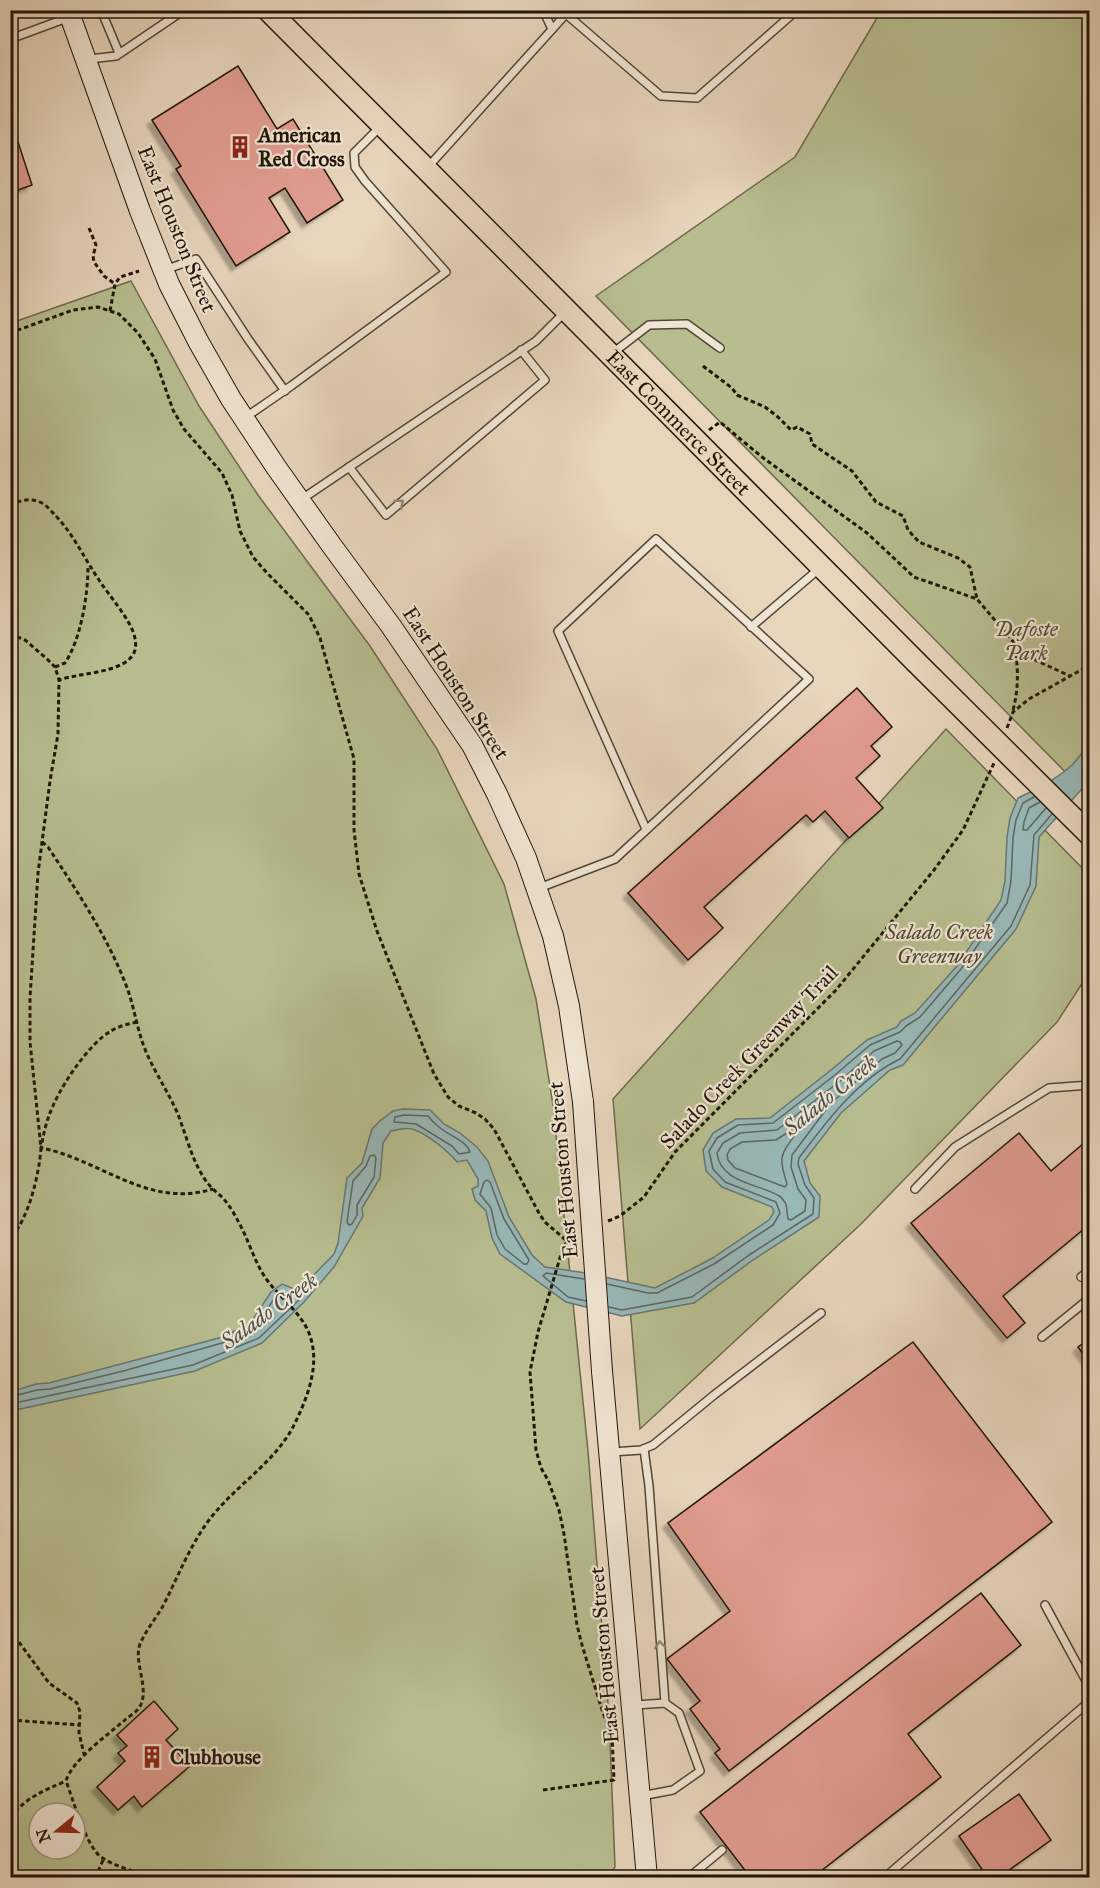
<svg xmlns="http://www.w3.org/2000/svg" width="1100" height="1888" font-family="'IM FELL Great Primer',serif">
  <style>
    .green { fill: #b7bd8f; stroke: #6c6a4c; stroke-width: 1.5; fill-rule: evenodd }
    .water { fill: #98b7b7; stroke: #687771; stroke-width: 1.5 }
    .lines { fill: none; stroke-linecap: round; stroke-linejoin: round }
    .shore { stroke: #5c6660; stroke-width: 1.5 }
    .building { fill: #e19c90; stroke: #201608; stroke-width: 1.5; filter: url(#shadow) }
    .service-casing { stroke: #524635; stroke-width: 10 }
    .secondary-casing { stroke: #201608; stroke-width: 22 }
    .primary-casing { stroke: #201608; stroke-width: 24 }
    .path { stroke: #201608; stroke-width: 3; stroke-dasharray: 4.5 3; stroke-linecap: butt }
    .service { stroke: #efe4d3; stroke-width: 7 }
    .secondary { stroke: #efe4d3; stroke-width: 20 }
    .primary { stroke: #e7d5bc; stroke-width: 21 }
    .secondary-bridge-casing { stroke: #201608; stroke-width: 22; stroke-linecap: butt }
    .primary-bridge-casing { stroke: #201608; stroke-width: 24; stroke-linecap: butt }
    .secondary-bridge { stroke: #efe4d3; stroke-width: 20 }
    .primary-bridge { stroke: #e7d5bc; stroke-width: 21 }
    .oneway { stroke: #928778 }
    .labels { text-anchor: middle; dominant-baseline: central; stroke-width: 4.5; stroke-linejoin: round; paint-order: stroke }
    .poi-label { font-size: 21px; font-weight: bold; fill: #201608; stroke: #efe4d3; text-anchor: start }
    .street-label { font-size: 21px; fill: #201608; stroke: #efe4d3 }
    .park-label { font-size: 21px; font-style: italic; fill: #4d4830; stroke: #efe4d3 }
    .water-label { font-size: 22px; font-style: italic; fill: #4a4e45; stroke: #efe4d3 }
  </style>
  <defs>
    <filter id="shadow"><feDropShadow dx="-5" dy="5" stdDeviation="1.5" flood-color="#0004"/></filter>
  </defs>
  <rect width="100%" height="100%" fill="#e7d5bc"/>
  <filter id="stains"><feTurbulence type="fractalNoise" baseFrequency=".00333" numOctaves="4"/><feColorMatrix values="0 0 0 0 .2 0 0 0 0 .09 0 0 0 0 .02 0 0 0 .5 -.17"/></filter>
  <radialGradient id="worn" r=".72"><stop offset=".6" stop-color="#630" stop-opacity="0"/><stop offset="1" stop-color="#630" stop-opacity=".3"/></radialGradient>
  <g class="green">
    <path d="M881 11H1089V796L596 296 795 157Z"/>
    <path d="M131 281 199 406 258 495 370 646 437 749 504 884 536 999 553 1105 588 1451 609 1716 615 1867 607 1878 11 1877V323ZM39 1813H75V1849H39Z"/>
    <path d="M946 729 1089 875V973L1057 1022 861 1224 640 1429 613 1099Z"/>
  </g>
  <path class="water" d="M1089 745V781L1039 837 1036 886 1016 929 903 1065 890 1070 841 1113 804 1161 810 1183 820 1196 819 1217 753 1260 694 1303 622 1316 566 1302 500 1254 492 1238 486 1211 475 1200 472 1189 478 1186V1179L467 1160 457 1162C448 1151 427 1134 415 1130 408 1127 398 1129 391 1131L383 1143 380 1178 362 1208 363 1216 334 1267 304 1302 262 1343 195 1371 11 1411 10 1392 36 1384 49 1383 219 1338 249 1325 271 1292 282 1284 294 1289 303 1286 334 1254 338 1243 347 1178 362 1163 372 1129 380 1121 393 1111 403 1109 430 1110 444 1124 460 1133 477 1147 488 1161 509 1217 532 1255 545 1267 586 1273 655 1288 711 1259 769 1220 774 1212 772 1207 722 1187 706 1171 703 1150 713 1133 736 1119 770 1118 831 1070 867 1040 897 1027 901 1021 915 1013 957 966 1001 900 1005 881 1007 837 1010 818 1018 798C1037 789 1055 780 1071 766 1078 760 1082 751 1089 745Z"/>
  <g class="lines">
    <g class="shore">
      <path d="M1040 802 1029 808 1024 822 1023 830H1027L1046 808"/>
      <path d="M897 1041 900 1042 902 1045 895 1053 882 1059 831 1103 792 1155 791 1167 798 1189 806 1200 805 1211 791 1220 788 1219 786 1204 781 1197C759 1183 721 1184 717 1153L723 1143 740 1133 777 1130 840 1081 874 1051Z"/>
      <path d="M404 1115 428 1116C431 1120 435 1124 439 1127 449 1136 466 1140 470 1152L459 1154 452 1146 416 1124 394 1122 395 1117Z"/>
      <path d="M793 1129H796L797 1132C780 1156 778 1156 787 1184L785 1187 735 1168 728 1160 727 1155 730 1149 742 1142 776 1140Z"/>
      <path d="M374 1155 376 1158 374 1177 357 1205V1215L352 1224 349 1225 347 1222 353 1181 366 1166 370 1156Z"/>
      <path d="M487 1180 490 1182 504 1219 529 1260 527 1264H524L505 1249 497 1235 491 1208 480 1194 484 1182Z"/>
      <path d="M584 1279 546 1273 543 1276 568 1297 586 1301"/>
      <path d="M607 1284 648 1293H657L714 1264 773 1225 780 1213 776 1202 725 1182 713 1169 709 1151 717 1138 738 1125 773 1123 835 1075 870 1045 900 1032 906 1026 920 1017 961 969 1007 903 1011 881 1013 838 1016 820 1023 803 1034 797"/>
      <path d="M609 1307 622 1310 692 1297 749 1255 813 1214 814 1198 805 1185 798 1164 799 1158C826 1122 858 1079 900 1059L1011 926 1030 885 1034 835 1052 814"/>
      <path d="M10 1397 37 1390 50 1389 127 1370 222 1343 253 1330 276 1296 282 1292 299 1297V1300L259 1338 193 1365 10 1404"/>
    </g>
  </g>
  <g class="building">
    <path d="M238 66 277 129 293 119 343 200 307 223 285 188 269 198 290 232 236 266 176 169 181 166 152 120Z"/>
    <path d="M18 142 32 185 10 193V145Z"/>
    <path d="M857 688 892 727 871 746 880 756 856 778 883 808 849 838 825 811 813 822 806 815 704 907 723 928 688 960 628 893Z"/>
    <path d="M1019 1133 1051 1171 1090 1138V1224L1003 1296 1025 1323 1007 1338 911 1223Z"/>
    <path d="M1090 1339V1364L1078 1347Z"/>
    <path d="M913 1342 1052 1522 729 1771 715 1753 720 1749 690 1709 700 1701 667 1659 730 1611 668 1523Z"/>
    <path d="M981 1593 1021 1645 908 1734 941 1777 812 1878H751L700 1812Z"/>
    <path d="M154 1701 178 1729 166 1740 190 1766 142 1807 134 1796 118 1810 97 1787 125 1761 118 1753 127 1746 117 1735Z"/>
    <path d="M1019 1794 1051 1840 998 1878H988L959 1836Z"/>
  </g>
  <g class="lines">
    <g class="service-casing">
      <g id="service">
        <path d="M101 10 119 53"/>
        <path d="M543 10 552 29"/>
        <path d="M10 39 67 18"/>
        <path d="M89 59 116 56 184 10"/>
        <path d="M428 167 566 14 661 96 697 98 797 10"/>
        <path d="M164 270 196 259 248 339 285 391"/>
        <path d="M614 352 649 325 687 324 720 348"/>
        <path d="M246 417 291 386 446 272 365 181 355 167 354 153 380 127"/>
        <path d="M349 467 386 515 545 380 521 350"/>
        <path d="M302 499 536 341 564 313"/>
        <path d="M751 627 820 568"/>
        <path d="M539 888 615 859 809 679 656 539 558 631 646 829"/>
        <path d="M915 1189 955 1147 1049 1088 1090 1085"/>
        <path d="M1081 1277 1090 1270"/>
        <path d="M1042 1337 1090 1298"/>
        <path d="M644 1449 649 1486 665 1703"/>
        <path d="M612 1452 641 1450 653 1445 714 1395 821 1313"/>
        <path d="M1045 1605 1090 1688"/>
        <path d="M635 1705 665 1703 679 1713 700 1771 673 1790 641 1796"/>
        <path d="M693 1878V1874L722 1850"/>
        <path d="M884 1878 1090 1701"/>
      </g>
    </g>
    <g class="secondary-casing">
      <g id="secondary">
        <path d="M68 10 140 211 169 284 198 341 231 399 276 467 332 546 391 626 472 745 497 794 526 858 553 936 569 1006 583 1102"/>
        <path d="M602 1371 647 1878"/>
      </g>
    </g>
    <g class="primary-casing">
      <g id="primary">
        <path id="s1" d="M268 10 916 662"/>
      </g>
    </g>
    <g class="path">
      <path d="M89 228 96 245 93 256 94 262 104 276 115 284"/>
      <path d="M110 311 115 284 120 277 139 271"/>
      <path d="M10 333 73 310 98 307 119 314 138 333 155 359 173 410 184 429 222 473 232 495 240 531 253 557 267 573 309 615 320 638 354 759V830L359 874 377 931 434 1074 448 1097 459 1106 476 1113 485 1119 494 1129 540 1215 546 1223 567 1241"/>
      <path d="M703 366 732 388 737 395 765 407 778 417 791 430 797 427 810 434 812 444 852 471 876 502 903 516 908 530 919 542 958 558 970 567 977 599"/>
      <path d="M709 430 720 422 762 457 867 533 914 577 977 599 1015 644 1033 659 1070 676"/>
      <path d="M10 505C19 501 28 498 37 501 45 503 50 510 55 515 74 535 84 558 99 580 110 597 127 615 134 634 136 642 137 650 132 656 120 673 79 673 59 680"/>
      <path d="M10 634 25 640 47 659 55 667 59 680 58 734 50 781 38 873 30 998V1042L41 1148C39 1175 29 1218 10 1239"/>
      <path d="M55 667 65 663C81 639 88 595 88 566"/>
      <path d="M1013 710C1019 688 1018 668 1015 645"/>
      <path d="M1007 728 1013 712 1029 699 1090 665"/>
      <path d="M42 842 48 847C77 891 107 936 126 985 135 1008 137 1032 147 1054 156 1074 168 1092 177 1112 186 1134 191 1158 204 1178 209 1186 216 1192 223 1198 229 1205 234 1213 238 1221 249 1240 254 1262 267 1280 281 1299 303 1314 310 1336 320 1364 308 1396 296 1421 278 1460 240 1482 213 1515 191 1542 179 1575 163 1606 156 1618 146 1630 140 1644 133 1663 151 1690 139 1708 136 1712 130 1716 126 1719 109 1734 72 1760 66 1781 73 1799 86 1846 101 1857 115 1867 133 1870 149 1877"/>
      <path d="M137 1022C128 1024 119 1026 111 1031 88 1044 57 1091 49 1116 45 1126 43 1137 41 1148 100 1159 147 1209 213 1189"/>
      <path d="M608 1221 620 1216 644 1197 675 1152 836 990 934 870 963 830 994 763"/>
      <path d="M10 1630 49 1683 77 1703 80 1712 79 1733 84 1754"/>
      <path d="M10 1720 80 1725"/>
      <path d="M543 1790 614 1780 612 1735 603 1713 582 1645 577 1625 564 1534 559 1510 548 1480 541 1468 536 1450 530 1372 538 1332 562 1251 567 1241 575 1237"/>
      <path d="M10 1817C27 1797 43 1791 66 1781"/>
      <path d="M95 1878 104 1858"/>
    </g>
    <use href="#service" class="service"/>
    <use href="#secondary" class="secondary"/>
    <use href="#primary" class="primary"/>
    <g class="secondary-bridge-casing">
      <path id="secondary-bridge" d="M583 1102 602 1371"/>
    </g>
    <g class="primary-bridge-casing">
      <path id="primary-bridge" d="M916 662 1090 835"/>
    </g>
    <use href="#secondary-bridge" class="secondary-bridge"/>
    <use href="#primary-bridge" class="primary-bridge"/>
  </g>
  <defs><path id="oneway-chevron" d="M-2-3.5L2.5 0L-2 3.5" fill="none" stroke-width="1.6" stroke-linecap="round" stroke-linejoin="round" transform="scale(1.5)"/></defs>
  <g class="oneway">
    <use href="#oneway-chevron" transform="translate(400 503) rotate(-40)"/>
    <use href="#oneway-chevron" transform="translate(660 1645) rotate(-95)"/>
  </g>
  <defs>
    <g id="building-bare" transform="scale(1.8)"><path d="M-4-6H4V6H1V3H-1V6H-4ZM-2.5-4.3h1.7v1.8h-1.7ZM.8-4.3h1.7v1.8H.8ZM-2.5-1h1.7V.8h-1.7ZM.8-1h1.7V.8H.8Z" fill="#8f2418" stroke="#efe4d3" stroke-width="2.5" paint-order="stroke"/></g>
  </defs>
  <g fill-rule="evenodd">
    <use href="#building-bare" x="240" y="147"/>
    <use href="#building-bare" x="152" y="1757"/>
  </g>
  <g class="labels">
    <g class="poi-label">
      <text x="258" y="135">American<tspan x="258" dy="24">Red Cross</tspan></text>
      <text x="170" y="1757">Clubhouse</text>
    </g>
    <g class="street-label">
      <text transform="translate(177 229) rotate(68)">East Houston Street</text>
      <text stroke="none"><textPath href="#s1" startOffset="582">East Commerce Street</textPath></text>
      <text transform="translate(456 683) rotate(57)">East Houston Street</text>
      <text transform="translate(749 1057) rotate(-46)">Salado Creek Greenway Trail</text>
      <text transform="translate(563 1170) rotate(-95)">East Houston Street</text>
      <text transform="translate(604 1655) rotate(-95)">East Houston Street</text>
    </g>
    <g class="park-label">
      <text x="1026" y="629">Dafoste<tspan x="1026" dy="24">Park</tspan></text>
      <text x="939" y="932">Salado Creek<tspan x="939" dy="24">Greenway</tspan></text>
    </g>
    <g class="water-label">
      <text transform="translate(830 1095) rotate(-39)">Salado Creek</text>
      <text transform="translate(269 1311) rotate(-36)">Salado Creek</text>
    </g>
  </g>
  <rect width="1100" height="1888" fill="none" stroke="#e7d5bc" stroke-width="36"/>
  <rect x="12" y="12" width="1076" height="1864" fill="none" stroke="#201608" stroke-width="3"/>
  <rect x="18" y="18" width="1064" height="1852" fill="none" stroke="#201608" stroke-width="1.5"/>
  <g transform="translate(57 1831) rotate(251)"><circle r="28" fill="#efe4d3" stroke="#9c9282" stroke-width="1.5"/>
  <path d="M0-4.5L10 22L0 15L-10 22Z" fill="#8f2418"/>
  <text y="-9" font-size="16" font-weight="bold" text-anchor="middle" fill="#201608">N</text>
  </g>
  <rect width="100%" height="100%" filter="url(#stains)"/>
  <rect width="100%" height="100%" fill="url(#worn)"/>
</svg>
